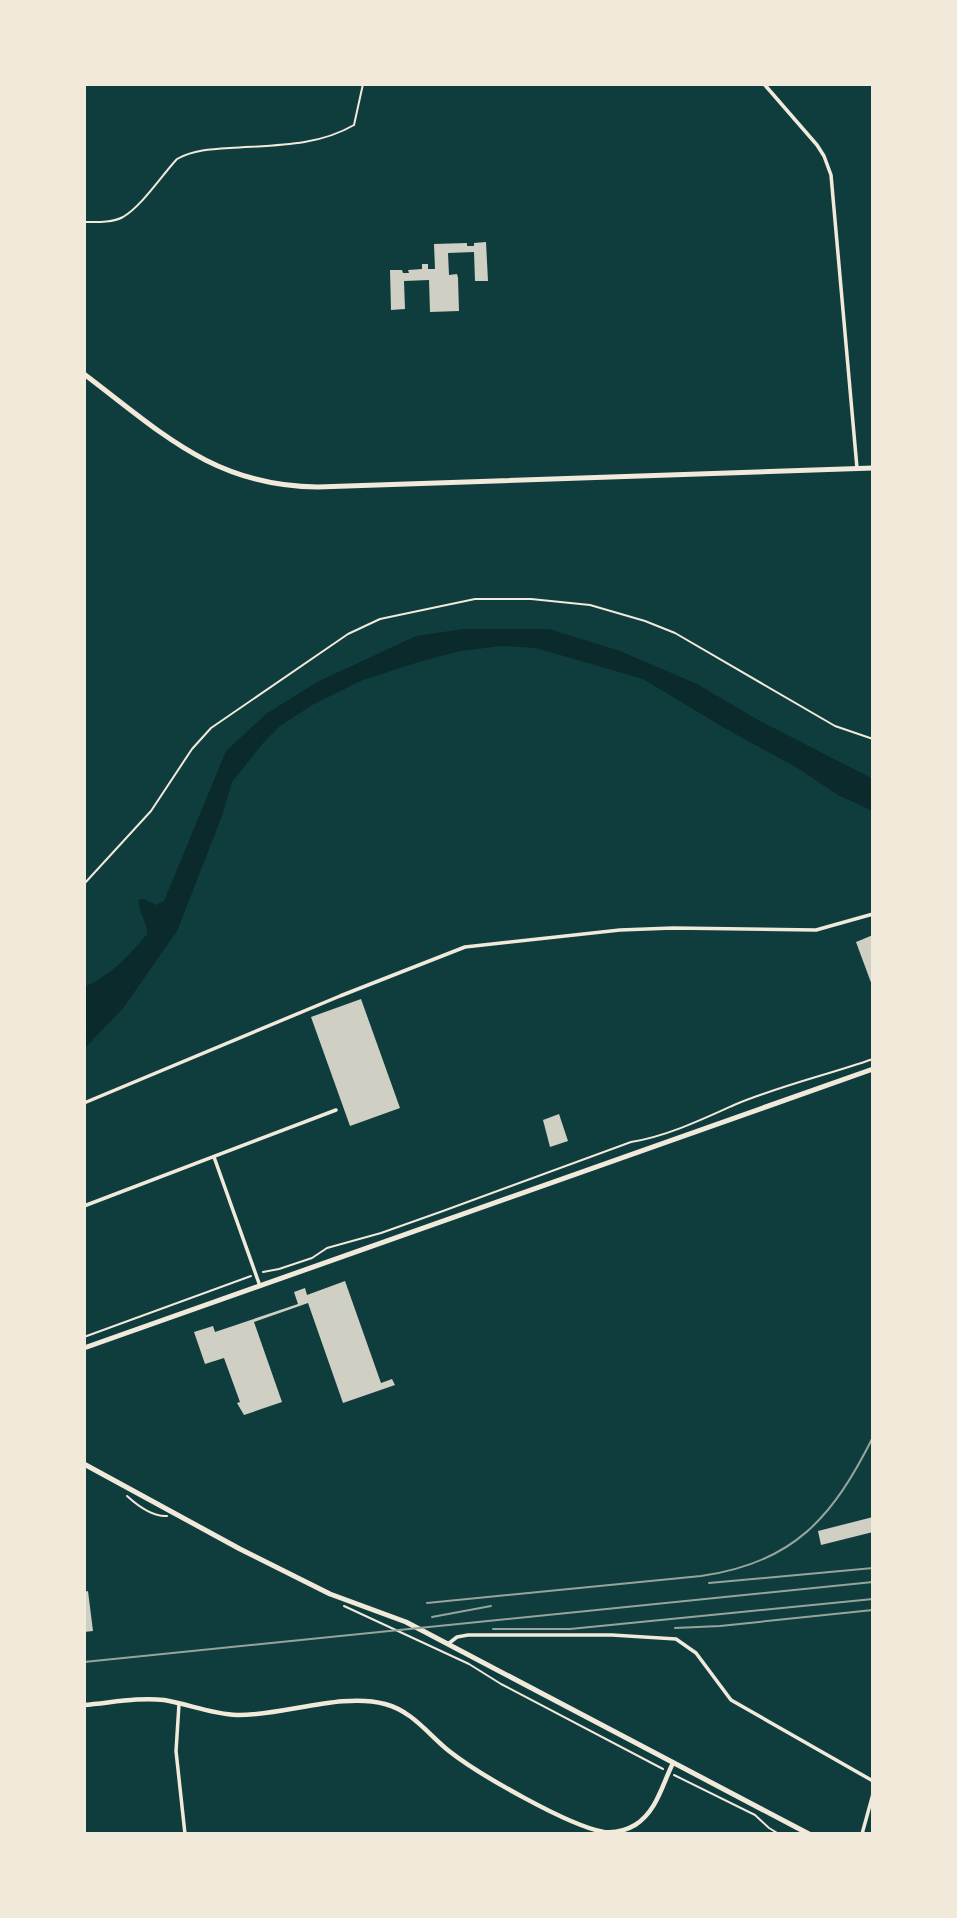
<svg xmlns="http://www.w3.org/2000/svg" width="957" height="1918" font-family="'Alegreya Sans',sans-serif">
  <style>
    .water { fill: #0a2a2b }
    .building { fill: #cfcfc3 }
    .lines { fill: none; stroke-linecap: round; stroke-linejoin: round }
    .path { stroke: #f1e9da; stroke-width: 2 }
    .minor { stroke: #f1e9da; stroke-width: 3.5 }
    .tertiary { stroke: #f1e9da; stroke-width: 4.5 }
    .secondary { stroke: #f1e9da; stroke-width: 5 }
    .rail { stroke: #97a49c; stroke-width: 2 }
  </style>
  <rect width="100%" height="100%" fill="#0f3d3e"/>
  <path class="water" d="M464 629H549L620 651 697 684 760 721 873 779V811L838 795 796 767 726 729 643 679 536 648 502 646 460 651 422 661 363 680 314 704 280 726 264 742 232 782 222 816 177 931 124 1007 84 1049V1033L87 1025 84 1022V987C110 976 129 956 147 934 148 922 137 912 139 899H144L156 905 164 901 226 751 266 714 317 682 416 636Z"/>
  <g class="building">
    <path d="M486 242 488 281H475L474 252 448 253 449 275 457 274 458 278 459 311 430 312 429 280 404 281 405 309 391 310 390 270H402L403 273H409L408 270 422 269V264H428V269H435L434 244 467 243V246H474V243Z"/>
    <path d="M873 935V988L856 942Z"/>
    <path d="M361 999 400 1108 350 1126 311 1017Z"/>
    <path d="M559 1114 568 1141 550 1147 543 1120Z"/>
    <path d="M345 1281 381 1383 392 1379 395 1385 343 1403 308 1303 254 1322 282 1402 244 1415 237 1403 240 1402 224 1358 205 1364 194 1332 213 1326 215 1332 298 1304 294 1292 305 1288 307 1295Z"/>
    <path d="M873 1517V1532L821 1545 818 1531Z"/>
    <path d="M88 1591 93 1631 84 1632V1592Z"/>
  </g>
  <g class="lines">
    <g class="path">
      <path d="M84 222C96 222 112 223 123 217 142 206 162 175 177 159 193 150 212 149 230 148 273 145 316 147 354 125L363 84"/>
      <path d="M84 884 151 811 192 749 211 728 348 634 380 619 475 599H531L590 605 645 621 675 633 835 726 873 739"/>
      <path d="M263 1272 279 1269 312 1258 327 1248 381 1233 443 1211 631 1142C667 1136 701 1120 734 1105 779 1086 827 1075 873 1059"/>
      <path d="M84 1337 251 1276"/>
      <path d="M127 1496C138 1506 152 1517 167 1516"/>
      <path d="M344 1606 469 1664 501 1684 663 1769"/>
      <path d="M674 1775 755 1815 769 1828 779 1834"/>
    </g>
    <g class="minor">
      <path d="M764 84 817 145 824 156 831 175 857 468"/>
      <path d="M84 1103 340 996 465 947 620 930 673 928 816 930 873 914"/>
      <path d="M214 1157 260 1286"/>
      <path d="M84 1206 336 1110"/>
      <path d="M448 1644 457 1637 468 1635H612L676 1639 696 1653 731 1700 873 1781"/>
      <path d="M179 1704 176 1751 185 1834"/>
      <path d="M862 1834 873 1794"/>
    </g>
    <path class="tertiary" d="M84 1705C110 1703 138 1697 164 1700 188 1704 212 1714 237 1715 282 1716 342 1692 385 1704 412 1711 428 1734 449 1751 478 1774 569 1826 604 1832 615 1833 625 1831 635 1825 657 1811 662 1785 673 1763"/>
    <g class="secondary">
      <path d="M84 374C162 433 214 486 318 487L873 468"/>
      <path d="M84 1348 873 1069"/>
      <path d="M84 1464 240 1549 330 1594 406 1622 809 1834"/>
    </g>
    <g class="rail">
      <path d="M709 1583 873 1568"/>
      <path d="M427 1603 701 1576C794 1563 833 1517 873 1437"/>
      <path d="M432 1617 491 1606"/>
      <path d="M675 1628 720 1626 873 1610"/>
      <path d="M493 1629H570L873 1599"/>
      <path d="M84 1662 873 1582"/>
    </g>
  </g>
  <rect width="957" height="1918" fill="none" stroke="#f1e9da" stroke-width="172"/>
</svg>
